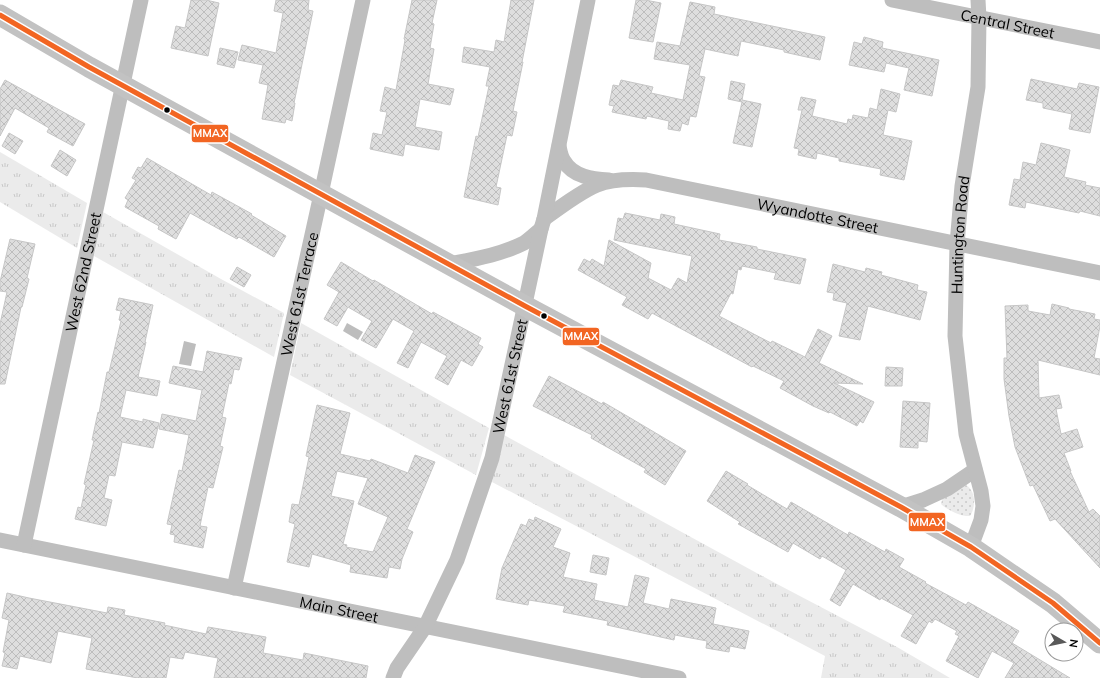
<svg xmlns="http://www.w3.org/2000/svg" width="1100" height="678" font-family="Mulish,sans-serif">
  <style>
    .grass { fill: url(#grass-dots) }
    .park { fill: url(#park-tufts) }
    .water { fill: #bdbdbd }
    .building { fill: url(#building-cross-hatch); stroke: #c6c6c6; fill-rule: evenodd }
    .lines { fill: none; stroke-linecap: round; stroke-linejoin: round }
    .street { stroke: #bebebe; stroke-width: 15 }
    .secondary { stroke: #c2c2c2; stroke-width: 21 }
    .bus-1-casing { stroke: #fff; stroke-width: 8 }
    .bus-1 { stroke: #f26522; stroke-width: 5 }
    .bus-dot { fill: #000; stroke: #fff; stroke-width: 1.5 }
    .labels { text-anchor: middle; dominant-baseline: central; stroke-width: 3.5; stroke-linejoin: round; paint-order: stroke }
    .street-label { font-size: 15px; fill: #000; stroke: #fff }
    .line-badge { stroke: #fff; stroke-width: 1.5 }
    .badge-label { font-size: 11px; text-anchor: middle; font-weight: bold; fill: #fff }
  </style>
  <defs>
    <pattern id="grass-dots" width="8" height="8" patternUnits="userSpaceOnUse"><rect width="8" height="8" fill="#ebebeb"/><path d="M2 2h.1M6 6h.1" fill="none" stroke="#c8c8c8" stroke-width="1.8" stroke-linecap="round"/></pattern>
    <pattern id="park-tufts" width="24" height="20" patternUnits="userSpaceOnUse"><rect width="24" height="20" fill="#ebebeb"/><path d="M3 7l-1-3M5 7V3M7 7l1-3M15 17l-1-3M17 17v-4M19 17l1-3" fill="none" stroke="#c8c8c8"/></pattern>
    <pattern id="building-cross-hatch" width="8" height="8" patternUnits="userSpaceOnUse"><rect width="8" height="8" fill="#dedede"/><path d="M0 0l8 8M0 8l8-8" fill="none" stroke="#bdbdbd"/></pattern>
  </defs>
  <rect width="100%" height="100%" fill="#fff"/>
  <path class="grass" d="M966 485C976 491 976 507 970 516 962 517 947 510 941 504L942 500 943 498Z"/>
  <g class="park">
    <path d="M0 152 87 203 77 248 0 202Z"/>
    <path d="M103 212 221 279 284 313 274 357 94 256Z"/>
    <path d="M301 323 489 428 476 475 290 375Z"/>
    <path d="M504 435 777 584 897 647 950 678H821L825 656 492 482Z"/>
  </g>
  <g class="water">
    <path d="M347 323 363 332 358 340 343 331Z"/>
    <path d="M184 341 196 344 191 366 179 364Z"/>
  </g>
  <g class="building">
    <path d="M191 0H206L219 3 208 56 171 48 176 26 185 28Z"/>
    <path d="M276 0H309L308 10 313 11 294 103H295L292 121 286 119 285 123 262 119 268 85 259 83 263 65 238 60 242 45 276 53 283 13 274 11Z"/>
    <path d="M412 0H437L432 23 434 24 430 48 434 49 428 84 454 89 450 105 420 99 415 127 442 132 439 150 405 144 403 156 370 149 373 133 382 135 387 112 380 111 385 87 396 90 405 40 404 39Z"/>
    <path d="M511 0H534L522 62H523L513 111 517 112 512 136 507 135 496 187 501 188 498 205 464 197 476 136 478 137 489 86H486L490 67 462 62 464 47 494 52 496 40 504 42Z"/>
    <path d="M636 0H645L661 3 653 42 629 38Z"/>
    <path d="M690 2 715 7 714 14 825 37 820 60 784 52V50L741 41 738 56 705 49 699 76 705 77 696 117 690 116 688 125 682 123 680 131 668 129 669 121 647 116 646 119 612 112 614 106 609 105 613 85 619 86 621 80 653 87 651 93 683 100 690 65 654 59 657 42 680 46Z"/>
    <path d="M864 37 883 42 882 48 939 60 932 96 904 90 909 68 886 63 884 72 849 65 854 42 862 44Z"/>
    <path d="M220 48 238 52 234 68 217 64Z"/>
    <path d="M1031 79 1077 89 1079 83 1099 87 1090 133 1069 129 1072 114 1043 108V103L1026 100Z"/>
    <path d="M5 80 85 124 73 146 47 132 49 128 15 108 0 136V89Z"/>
    <path d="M731 81 745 84 742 100 761 104 752 147 733 143 742 102 728 99Z"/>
    <path d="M881 89 900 94 896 112 888 110 883 135 912 141 904 180 880 175 881 169 839 161V158L817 153 816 159 798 155 799 149 794 148 802 110H798L801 97 816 100 812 116 847 124 848 119 852 120 853 115 868 118 870 108 877 110Z"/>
    <path d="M9 133 23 141 15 154 2 146Z"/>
    <path d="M1041 143 1070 150 1064 177 1086 182 1085 185 1100 188V216L1080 211 1079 213 1026 202 1025 208 1009 205 1014 179 1020 180 1023 162 1036 165Z"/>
    <path d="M60 150 76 160 67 176 51 166Z"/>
    <path d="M147 158 211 195 212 192 252 214 251 215 286 236 274 257 239 237 237 239 190 213 176 239 158 229 159 226 125 207 128 200 125 198 136 180 132 178 138 167 141 168Z"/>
    <path d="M625 213 660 220 661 214 675 217 674 224 720 234 719 240 757 247V249L806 259 800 284 774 279 776 273 742 266 741 270 738 269 733 294 731 293 719 316 771 343 772 341 805 357 818 329 832 336 819 363 863 384 834 383 874 402 863 423 860 421 857 426 830 412 829 413 813 406 780 388 784 381 753 366 752 367 652 313 648 319 622 305 627 297 578 270 584 259 590 262 592 259 604 266 609 240 651 263 648 278 671 290 678 278 687 283 692 256 614 240 618 218 623 219Z"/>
    <path d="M10 239 35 244 27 278 29 279 22 307H21L5 384H0V324L7 292 0 291V282Z"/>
    <path d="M341 262 373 281 374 280 432 314 433 312 481 338 478 344 483 347 472 366 461 360 448 385 435 378 447 356 421 342 408 368 397 363 414 331 393 319 376 348 361 340 372 321 348 307 337 326 324 319 339 292 327 285Z"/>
    <path d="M833 264 865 272 866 268 882 272 881 275 918 285 917 290 927 292 920 320 868 306 860 340 839 336 847 303 833 300 834 293 827 292Z"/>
    <path d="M237 267 251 275 244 287 230 279Z"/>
    <path d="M119 298 153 305 145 342H146L138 377 160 381 157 396 126 390 120 417 143 422V419L159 423 153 448 122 442 115 476 109 475 104 498 112 500 106 526 75 519 78 507 81 508 86 485 84 484 94 440H92L98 412 99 413 107 372H109L121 321 119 320 121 311 116 310Z"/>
    <path d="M1052 304 1069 308V309L1095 314 1094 319 1100 320V326L1094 358 1100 359V375L1038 360 1039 398 1059 395 1062 408 1056 409 1061 434 1077 429 1083 447 1064 453 1071 471H1070L1089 512 1093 509 1100 516V568L1055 519 1050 521 1033 485 1030 486 1015 447 1009 416 1004 379V358H1007L1005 306 1028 305V311L1050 315Z"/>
    <path d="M207 351 242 358 239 370 234 369 231 384 229 383 222 417 226 418 220 446 223 447 213 488 208 487 202 516 200 526 207 527 203 548 174 542 175 535 170 534 172 525 167 524 179 470 182 471 189 435 159 429 162 414 196 421 202 390 169 383 173 366 203 372Z"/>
    <path d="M886 367 903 368 902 386H885Z"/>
    <path d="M549 376 602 404 603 402 627 416 686 451 665 485 644 472 646 469 591 438 592 435 533 406Z"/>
    <path d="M903 401 930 403 927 442 918 441V448L900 447Z"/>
    <path d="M317 405 350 413 340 454 370 461 371 459 408 473 415 455 435 462 407 529 413 532 402 559 400 569 389 567 387 578 350 572 351 565 312 554 309 567 287 562 295 524 289 522 292 504 299 505 309 457 306 456ZM337 471 368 478 358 504 388 517 373 552 346 547 347 545 343 544 354 501 331 496Z"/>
    <path d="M726 471 748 484 747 485 787 509 791 502 848 535 849 532 885 552 886 549 904 559 899 567 926 582 925 583 966 605 968 602 1019 631 1012 643 1070 678H1005L1014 663 992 651 978 678 946 661 959 636 955 634 957 631 935 619 932 623 929 621 916 644 901 636 913 615 881 598 880 600 853 584 840 606 830 600 846 570 822 556 820 559 793 543 788 552 738 524 740 522 707 501Z"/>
    <path d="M535 517 561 529 553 547 570 553 563 577 597 584 594 600 628 607 635 575 649 578 643 603 669 609 671 599 716 608 713 624 749 631 745 649 730 646 729 652 706 648 707 641 675 635 674 640 607 625 608 621 563 612 565 606 529 600 528 605 496 599 502 568 521 524 526 526 529 519 534 521Z"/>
    <path d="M593 555 609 558 606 575 590 572Z"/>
    <path d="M7 593 29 598 107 613 108 607 125 610 124 615 165 623 164 625 206 634 208 627 266 637 263 653 303 660 304 653 368 666 366 678H214L218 658 185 652 183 659 170 657 166 678H138L86 669 92 638 58 631 51 663 20 656 17 669 2 666 5 653 3 652 9 620 2 618Z"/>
  </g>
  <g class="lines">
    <g class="street">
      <path id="s1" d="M892 0 1100 42"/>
      <path d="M559 146C560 151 561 157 564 161 573 177 593 179 609 180"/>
      <path id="s2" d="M544 219C559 208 580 192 597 185 612 179 629 179 646 180L1100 273"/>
      <path d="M449 264C475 259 500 255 524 243 530 239 535 234 541 229"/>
      <path d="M901 507 923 500 947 489 975 470"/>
      <path id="s3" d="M0 540 679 678"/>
      <path id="s4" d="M24 545 141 0"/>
      <path id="s5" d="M971 547 981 520 983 506 981 491 966 434 955 336 957 244 962 186 978 87 979 18 978 0"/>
      <path id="s6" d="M234 588 321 194 363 0"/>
      <path id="s7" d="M393 678 397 668 425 627 457 560 492 458 541 229 544 219 588 0"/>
    </g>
    <path class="secondary" d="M0 15 89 67 525 306 901 507 971 547 1053 603 1100 643"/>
    <g class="bus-1-casing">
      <path id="bus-1" d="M0 15 89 67 525 306 901 507 971 547 1053 603 1100 643"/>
    </g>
    <use href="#bus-1" class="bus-1"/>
  </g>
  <g class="bus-dot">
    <circle cx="167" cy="110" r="3.5"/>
    <circle cx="544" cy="316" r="3.5"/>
  </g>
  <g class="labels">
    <g class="street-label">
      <text stroke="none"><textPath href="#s1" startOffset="118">Central Street</textPath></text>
      <text stroke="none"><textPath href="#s2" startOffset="288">Wyandotte Street</textPath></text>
      <text stroke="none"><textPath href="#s5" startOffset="317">Huntington Road</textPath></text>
      <text stroke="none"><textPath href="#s4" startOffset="279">West 62nd Street</textPath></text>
      <text stroke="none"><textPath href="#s6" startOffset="301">West 61st Terrace</textPath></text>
      <text stroke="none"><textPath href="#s7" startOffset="326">West 61st Street</textPath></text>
      <text stroke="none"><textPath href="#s3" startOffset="346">Main Street</textPath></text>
    </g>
  </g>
  <g class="line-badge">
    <rect x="191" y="124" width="38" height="19" rx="4" fill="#f26522"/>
    <rect x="562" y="327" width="38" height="19" rx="4" fill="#f26522"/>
    <rect x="908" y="512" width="38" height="20" rx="4" fill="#f26522"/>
  </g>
  <g class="badge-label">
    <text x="210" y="137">MMAX</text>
    <text x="581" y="340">MMAX</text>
    <text x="927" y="526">MMAX</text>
  </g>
  <g transform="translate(1064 642) rotate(99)"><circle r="19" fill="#ffffff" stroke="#999999"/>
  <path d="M0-3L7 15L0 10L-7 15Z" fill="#595959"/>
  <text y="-6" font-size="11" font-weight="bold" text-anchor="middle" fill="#000000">N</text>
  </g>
</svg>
